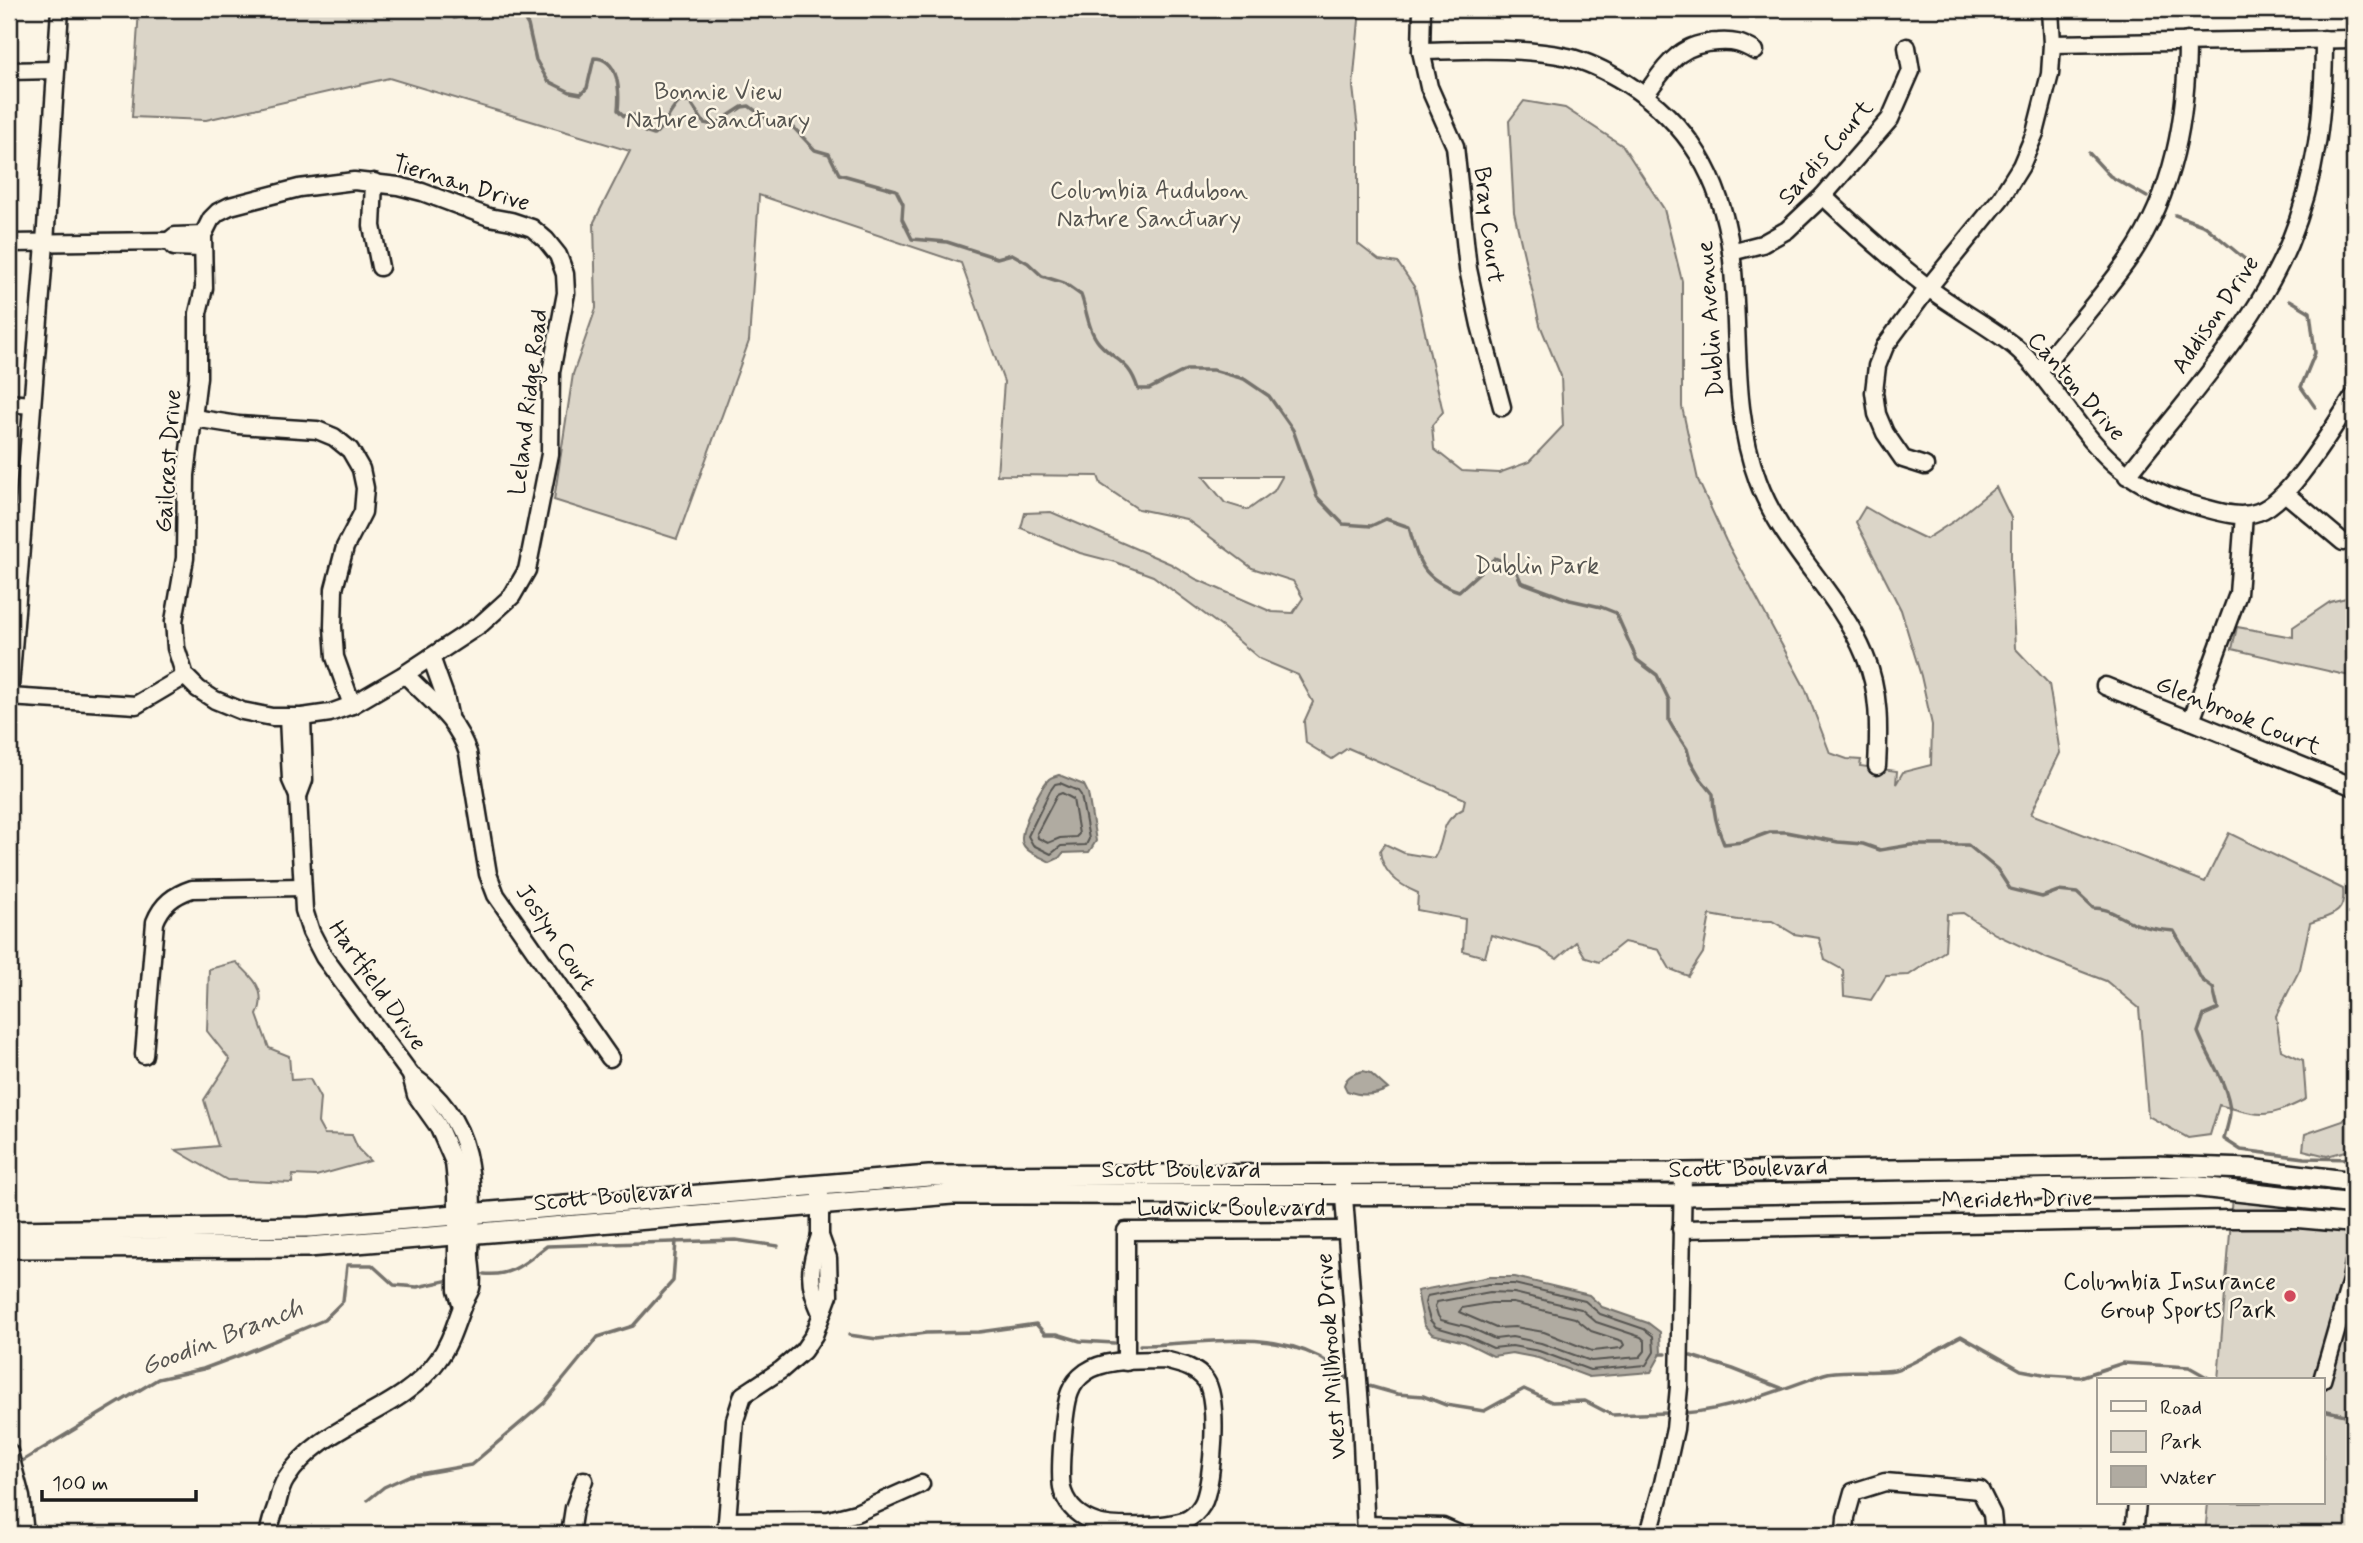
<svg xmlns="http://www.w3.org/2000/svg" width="2363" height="1543" font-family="Mynerve,sans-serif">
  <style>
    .green { fill: #dbd5c8; stroke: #7c7872; stroke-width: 2; fill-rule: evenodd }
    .water { fill: #b0aba1; stroke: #75726c; stroke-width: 2 }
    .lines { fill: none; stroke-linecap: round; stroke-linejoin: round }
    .shore { stroke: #575551; stroke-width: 2 }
    .stream { stroke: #75726c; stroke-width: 3.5 }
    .minor-casing { stroke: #1c1c1c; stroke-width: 21 }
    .major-casing { stroke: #1c1c1c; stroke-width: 24 }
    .minor { stroke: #fcf5e5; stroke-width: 16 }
    .major { stroke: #fcf5e5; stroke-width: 19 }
    .poi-dot { fill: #d1495b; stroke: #fcf5e5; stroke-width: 2.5 }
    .labels { text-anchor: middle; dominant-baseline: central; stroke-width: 5; stroke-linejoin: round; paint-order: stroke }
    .park-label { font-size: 24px; fill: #555450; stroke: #fcf5e5 }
    .street-label { font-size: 24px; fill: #1c1c1c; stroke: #fcf5e5 }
    .poi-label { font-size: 24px; fill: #1c1c1c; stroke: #fcf5e5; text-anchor: end }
    .water-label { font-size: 26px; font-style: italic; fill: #575551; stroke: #fcf5e5 }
  </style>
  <rect width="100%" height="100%" fill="#fcf5e5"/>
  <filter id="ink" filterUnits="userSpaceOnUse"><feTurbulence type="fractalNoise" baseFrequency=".0143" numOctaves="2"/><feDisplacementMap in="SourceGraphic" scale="14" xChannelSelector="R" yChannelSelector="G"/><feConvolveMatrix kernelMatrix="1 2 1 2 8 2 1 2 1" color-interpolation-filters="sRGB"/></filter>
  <g filter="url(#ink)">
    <g class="green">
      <path d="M139 9H1360L1353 87 1358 129V244L1379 260 1398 263 1415 288 1443 412 1432 425 1434 449 1462 471 1499 473 1529 462 1563 426 1561 376 1540 325 1514 212 1509 121 1524 101 1565 108 1623 146 1664 209 1682 281V407L1698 480 1726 541 1805 688 1830 753 1847 759 1861 760 1860 766 1897 771 1896 784 1903 772 1931 765 1932 725 1921 676 1901 610 1856 522 1865 507 1891 522 1926 539 1954 521 1996 487 2011 518V572L2015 648 2049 684 2060 753 2031 814 2205 882 2229 833 2343 889C2346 915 2331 915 2310 923L2300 969 2276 1016 2281 1050 2303 1060 2306 1099C2266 1120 2262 1116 2219 1105L2210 1135 2188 1138 2148 1116 2139 1008 2106 981 2046 958 1995 934 1963 913 1947 914 1945 951 1909 975 1886 976 1871 1000 1844 996 1843 970 1825 960 1819 938 1794 934 1772 921 1738 920 1710 915 1703 953 1688 976 1670 969 1659 950 1624 942 1599 962 1586 958 1576 942 1557 959 1540 949 1491 935 1485 957 1463 951 1465 919 1417 910 1418 893C1399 885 1382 872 1380 851L1385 844 1404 853 1434 858C1447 838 1437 823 1463 809L1465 799 1348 748 1332 759 1306 743 1304 722 1313 702 1298 675 1260 659 1222 627 1153 576 1115 562 1080 553 1021 528 1025 513 1051 512 1171 564 1196 579 1272 612 1293 613 1303 598 1293 581 1252 568 1186 519 1138 509 1101 484 1098 476 997 475 1004 382 961 263 759 195 749 341 677 539 554 500 573 374 596 308 594 222 630 151 389 78 206 120 132 117ZM1203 476H1282V477L1274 491 1248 510 1225 503Z"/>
      <path d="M2354 596V677L2232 649 2237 627 2293 637V627L2330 602Z"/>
      <path d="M236 962C253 977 268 991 257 1015L269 1048 289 1056 291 1080 310 1079 320 1098 318 1123 324 1134 352 1135 358 1149 370 1161 316 1176 293 1175 292 1183 227 1180 176 1150 218 1146 204 1100 230 1060 207 1031 209 969Z"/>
      <path d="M2354 1109V1152L2346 1151 2327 1156 2303 1150 2305 1134 2343 1121Z"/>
      <path d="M2233 1196 2354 1212V1534H2205L2208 1503H2323V1380H2218Z"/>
    </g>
    <g class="water">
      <path d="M1059 775 1084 785 1088 793 1096 841 1089 852 1063 853 1059 858 1050 862C1042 857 1027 853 1023 844 1017 833 1040 788 1049 779 1051 777 1056 776 1059 775Z"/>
      <path d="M1363 1071 1370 1073 1388 1089C1375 1096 1361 1096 1347 1091L1344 1085C1347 1076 1354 1073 1363 1071Z"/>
      <path d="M1489 1277H1515L1589 1295 1602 1307 1648 1323 1660 1332 1661 1354 1651 1372 1589 1377 1538 1358 1512 1353 1493 1356 1465 1342 1432 1334 1424 1325 1417 1291Z"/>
    </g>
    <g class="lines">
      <g class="shore">
        <path d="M1060 783 1078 791 1081 795 1089 839 1086 845 1061 846 1051 854 1033 845 1028 836 1050 791 1055 784Z"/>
        <path d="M1062 793 1073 799 1079 834 1076 837 1060 838 1048 843 1038 838 1037 833 1057 795Z"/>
        <path d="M1489 1284H1514L1585 1301 1600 1314 1644 1329 1653 1336 1654 1352 1646 1365 1590 1370 1539 1351 1512 1346 1493 1348 1467 1336 1436 1327 1430 1320 1425 1303 1427 1296Z"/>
        <path d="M1490 1292 1514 1293 1581 1309 1596 1322 1641 1337 1645 1341V1351L1640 1357 1591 1361 1541 1343 1512 1337 1495 1339 1469 1327 1441 1320 1438 1316 1435 1306 1437 1302Z"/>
        <path d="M1491 1303H1513L1575 1318 1591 1331 1622 1341 1624 1345 1621 1348 1592 1351 1544 1332 1515 1327 1496 1328 1459 1312 1462 1308Z"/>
      </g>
      <g class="stream">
        <path d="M454 9V18L468 14 475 9"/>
        <path d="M518 9 528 25 536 60 548 81 570 92 581 94 587 88 594 58C619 58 620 91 618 110L624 116 634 115 642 120 645 132 654 135C665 126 669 112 679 102H690L704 123 714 125 742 107 749 106 768 120 794 128 815 150 829 154 839 174 896 190 903 204 902 219 912 239 947 242 997 258 1012 254 1028 263 1042 276 1064 283 1081 295C1087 311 1088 330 1099 343 1116 362 1129 360 1138 389H1149L1186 370H1213L1244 379 1269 396 1293 430 1317 497 1343 524 1371 526 1386 519 1409 527C1418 562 1422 579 1459 591L1495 558 1514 566 1521 582 1570 600 1601 607 1616 613 1637 660 1657 675 1669 700V721L1673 728 1687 749 1690 760 1701 779 1713 794C1713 812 1717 828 1724 844L1743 842 1770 832H1786L1838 842 1863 844 1880 850 1911 845H1968L1997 869 2010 889 2042 897 2058 891 2077 893 2093 908C2108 908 2115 915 2129 921 2144 928 2158 930 2174 931L2202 980 2213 988 2218 1009 2204 1015 2198 1032C2208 1058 2228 1083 2230 1111 2230 1120 2226 1130 2224 1139L2241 1150 2305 1158 2354 1159"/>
        <path d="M2089 153 2110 176 2147 197"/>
        <path d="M2175 215 2205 226 2246 260"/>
        <path d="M2290 300 2310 312 2315 353 2301 387 2315 407"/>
        <path d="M484 1274C512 1277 526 1262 547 1246L736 1240 778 1246"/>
        <path d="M849 1335 877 1339 926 1333 979 1332 1036 1324 1045 1334H1057L1080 1341 1114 1343"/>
        <path d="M1140 1345C1201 1345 1262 1328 1319 1357 1332 1364 1342 1376 1354 1383"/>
        <path d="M1661 1354H1666"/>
        <path d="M1691 1356 1733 1369 1781 1388"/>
        <path d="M1362 1384 1397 1394 1423 1396 1446 1405 1484 1411 1524 1389 1552 1402 1585 1401 1612 1415 1667 1413"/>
        <path d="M2323 1410 2354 1417"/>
        <path d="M1684 1413C1729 1410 1781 1390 1824 1374 1841 1368 1873 1374 1894 1370 1912 1366 1943 1345 1961 1336L2021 1370 2048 1375 2080 1377 2123 1363 2189 1367 2212 1380"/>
        <path d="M22 1461 158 1379 203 1369 243 1354 324 1320 343 1301 347 1265H372L394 1285 417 1287 450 1280"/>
        <path d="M368 1500 384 1487 408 1476 471 1465 544 1403 598 1337 633 1326 656 1300 673 1281 676 1241"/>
      </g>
      <g class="minor-casing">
        <g id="minor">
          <path d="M1422 9 1421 51 1429 87 1455 146 1468 269 1480 325 1502 407"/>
          <path d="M2052 44 2354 39"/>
          <path d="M1421 51C1471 50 1520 47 1568 57 1589 62 1608 72 1626 83 1689 123 1721 178 1731 251 1741 329 1730 407 1758 481 1782 547 1839 592 1865 656 1880 691 1879 729 1877 766"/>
          <path d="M9 71 55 70"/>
          <path d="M1645 95C1667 66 1678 43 1718 42 1734 41 1741 43 1755 51"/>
          <path d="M354 181 398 186 422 192 489 217 511 221 532 228 546 240 558 255 565 274 566 293 551 372 550 454 527 570 512 596 481 624 405 674 352 705 330 713 302 717H272L242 711 215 700 198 689 185 676 176 648 174 621 185 558 186 475 198 377V313L204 288 203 235 211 219 218 212 230 206 299 188Z"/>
          <path d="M374 182 372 226 380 267"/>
          <path d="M1823 196C1856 227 1890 258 1926 286 1954 308 1986 324 2014 346 2033 362 2047 382 2062 402 2105 461 2129 487 2201 507 2220 512 2239 519 2258 512 2290 502 2334 425 2354 396"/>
          <path d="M169 241 175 236 203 235"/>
          <path d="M9 243 169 241 174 247 202 248"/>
          <path d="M1731 252 1762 244 1787 230 1823 196 1890 119 1911 71 1907 47"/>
          <path d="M2039 371C2069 333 2103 296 2130 257 2174 192 2187 117 2187 41"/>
          <path d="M9 403 31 405"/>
          <path d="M194 418 238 425 317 430 334 437 350 450 361 469 365 488 363 512 345 547 334 589 333 627 335 657 352 705"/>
          <path d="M1925 466 1903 459 1885 433 1877 414 1874 392 1877 366 1885 346 1928 288 2001 198 2021 166 2035 133 2050 74 2052 44 2050 9"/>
          <path d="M2127 476C2182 405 2255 326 2289 244 2317 176 2324 112 2324 39"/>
          <path d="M2286 494 2343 542"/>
          <path d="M431 657 445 696 449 715"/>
          <path d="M405 674C430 701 456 717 468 753L488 874 496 895 610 1058"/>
          <path d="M2105 686 2354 787"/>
          <path d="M9 697 136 705 185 676"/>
          <path d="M9 700 45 243 60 9"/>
          <path d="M2191 721 2238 594 2244 515"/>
          <path d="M298 796 304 780 302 717"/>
          <path d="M144 1055 155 922C162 904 174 895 192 889L302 887"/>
          <path d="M411 1075 416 1095 438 1126 454 1162 457 1192V1290L462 1306"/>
          <path d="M1343 1184 1361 1419 1366 1534"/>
          <path d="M1681 1229 2232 1219H2298L2354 1224"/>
          <path d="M820 1236C809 1267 807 1282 821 1313"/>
          <path d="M1164 1360C1180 1364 1196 1367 1206 1381 1219 1400 1213 1479 1204 1501 1202 1506 1196 1514 1191 1517 1178 1528 1114 1528 1097 1523 1081 1518 1069 1509 1063 1492 1058 1478 1064 1407 1070 1392 1073 1384 1079 1377 1086 1372 1106 1358 1140 1361 1164 1360Z"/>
          <path d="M1126 1362V1231L1346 1230"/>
          <path d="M2322 1380 2351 1280 2354 1262"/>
          <path d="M9 1452 21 1497 25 1534"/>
          <path d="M727 1521 829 1520 856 1513 921 1484"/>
          <path d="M1366 1525 1443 1527 1459 1534"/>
          <path d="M269 1534C269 1524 274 1514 277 1504 279 1496 281 1486 286 1479 324 1420 398 1416 438 1360 450 1344 455 1325 462 1307 464 1300 469 1294 471 1288 474 1277 469 1262 470 1251 474 1180 477 1121 411 1075L324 957 311 932 304 910 298 796 291 780 288 717"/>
          <path d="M570 1534 574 1508 584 1480"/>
          <path d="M726 1534 735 1420 743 1395 781 1370 803 1351 814 1335 829 1295 828 1258 820 1236V1195"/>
          <path d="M1649 1534 1663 1483 1675 1429 1679 1387 1683 1173"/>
          <path d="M1845 1534 1846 1517 1853 1492 1885 1482 1980 1490 1992 1514 1994 1534"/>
          <path d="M2134 1534 2137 1503"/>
        </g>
      </g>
      <g class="major-casing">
        <g id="major">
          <path d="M9 1231 310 1227 929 1176 1683 1173 2155 1166 2250 1169 2354 1182"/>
          <path d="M9 1248 308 1247 952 1194 1682 1195 2191 1186 2354 1204"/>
        </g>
      </g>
      <use href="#minor" class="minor"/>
      <use href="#major" class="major"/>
    </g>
  </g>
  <circle class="poi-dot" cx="2290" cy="1296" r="7"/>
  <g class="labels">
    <g class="park-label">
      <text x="718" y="92">Bonnie View<tspan x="718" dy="28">Nature Sanctuary</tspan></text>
      <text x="1149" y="191">Columbia Audubon<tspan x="1149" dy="28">Nature Sanctuary</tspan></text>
      <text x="1537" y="566">Dublin Park</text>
    </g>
    <g class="street-label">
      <text transform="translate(1826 153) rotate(-49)">Sardis Court</text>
      <text transform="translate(461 184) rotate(17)">Tiernan Drive</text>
      <text transform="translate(1488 225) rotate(83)">Bray Court</text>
      <text transform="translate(2216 315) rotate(-56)">Addison Drive</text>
      <text transform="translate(1711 319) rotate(-94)">Dublin Avenue</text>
      <text transform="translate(2076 387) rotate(49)">Canton Drive</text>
      <text transform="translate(529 402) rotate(-83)">Leland Ridge Road</text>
      <text transform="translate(169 461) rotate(-86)">Gailcrest Drive</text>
      <text transform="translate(2238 716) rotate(22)">Glenbrook Court</text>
      <text transform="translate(555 938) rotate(56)">Joslyn Court</text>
      <text transform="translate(377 986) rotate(55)">Hartfield Drive</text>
      <text transform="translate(1748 1169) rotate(-1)">Scott Boulevard</text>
      <text x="1181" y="1170">Scott Boulevard</text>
      <text transform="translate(613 1197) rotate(-5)">Scott Boulevard</text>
      <text transform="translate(2017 1200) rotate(-1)">Merideth Drive</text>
      <text x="1231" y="1208">Ludwick Boulevard</text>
      <text transform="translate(1332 1356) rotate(-94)">West Millbrook Drive</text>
    </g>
    <g class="poi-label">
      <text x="2276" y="1282">Columbia Insurance<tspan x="2276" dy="28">Group Sports Park</tspan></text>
    </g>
    <g class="water-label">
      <text transform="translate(222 1338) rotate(-21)">Goodin Branch</text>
    </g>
  </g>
  <rect width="2363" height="1543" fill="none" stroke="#fcf5e5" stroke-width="35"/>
  <rect x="18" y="18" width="2328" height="1508" fill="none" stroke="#1c1c1c" stroke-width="2.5" filter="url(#ink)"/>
  <rect x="2097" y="1378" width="228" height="126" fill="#fcf5e5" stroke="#a29e95" stroke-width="2"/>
  <rect x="2111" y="1401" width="35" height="10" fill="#fcf5e5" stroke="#a29e95" stroke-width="2"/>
  <text x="2160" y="1414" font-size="21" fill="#1c1c1c">Road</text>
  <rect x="2111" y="1431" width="35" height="21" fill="#dbd5c8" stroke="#a29e95" stroke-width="2"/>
  <text x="2160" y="1448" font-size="21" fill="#1c1c1c">Park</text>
  <rect x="2111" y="1466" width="35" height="21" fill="#b0aba1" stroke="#a29e95" stroke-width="2"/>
  <text x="2160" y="1484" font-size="21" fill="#1c1c1c">Water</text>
  <path d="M42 1490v10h154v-10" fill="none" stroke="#1c1c1c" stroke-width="3.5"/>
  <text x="52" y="1490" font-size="21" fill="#1c1c1c" stroke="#fcf5e5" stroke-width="5" paint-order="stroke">100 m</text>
</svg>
